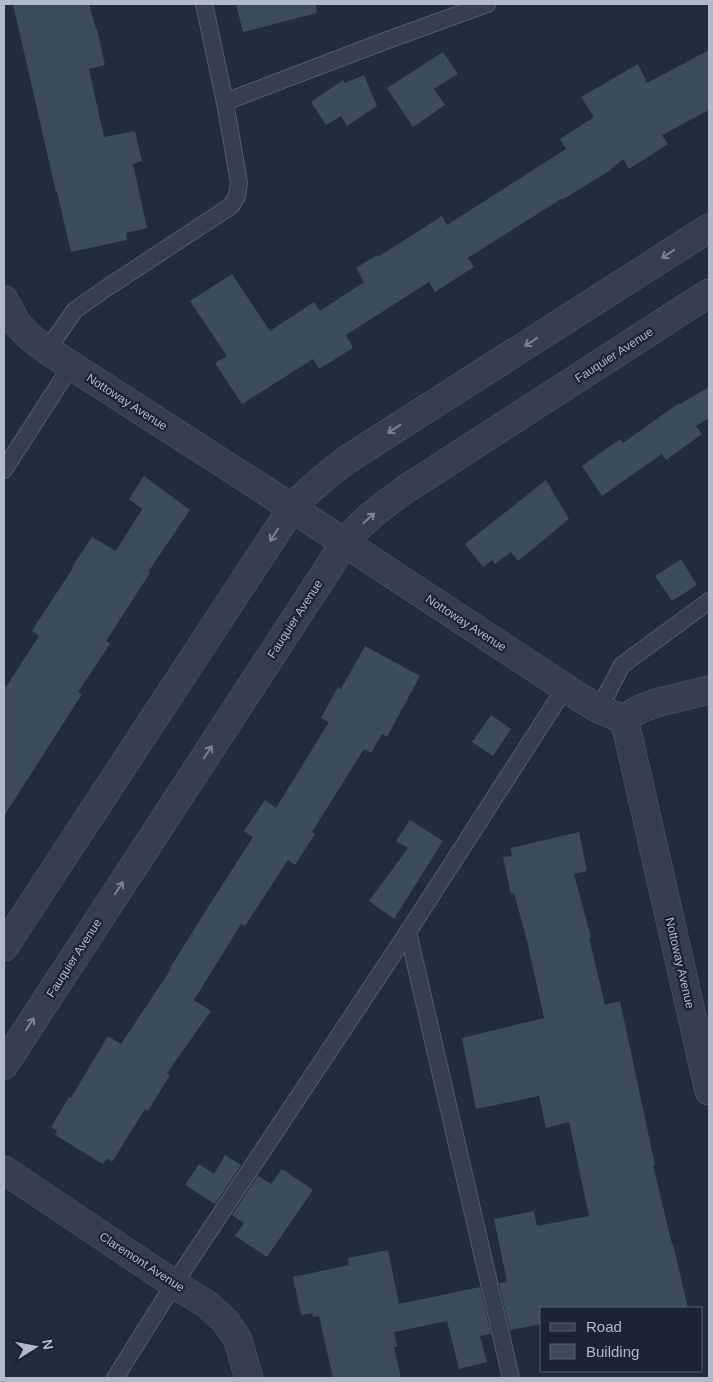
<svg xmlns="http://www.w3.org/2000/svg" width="713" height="1382" font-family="Helvetica,sans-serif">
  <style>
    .building { fill: #3c4c5d }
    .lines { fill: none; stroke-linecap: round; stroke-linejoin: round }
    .service-casing { stroke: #535d6b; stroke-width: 18 }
    .minor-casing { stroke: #535d6b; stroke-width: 29 }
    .tertiary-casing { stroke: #535d6b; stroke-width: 29 }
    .service { stroke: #353f4d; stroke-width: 16 }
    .minor { stroke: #353f4d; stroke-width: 28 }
    .tertiary { stroke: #353f4d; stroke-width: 28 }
    .oneway { stroke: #798391 }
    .labels { text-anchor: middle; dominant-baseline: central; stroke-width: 4.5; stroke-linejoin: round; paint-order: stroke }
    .street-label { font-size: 12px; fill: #b0bac9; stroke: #1a2432 }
  </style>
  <rect width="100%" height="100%" fill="#212d3d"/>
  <g class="building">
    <path d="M13 4H89L96 29H97L105 65 89 69 104 137 135 131 142 161 133 164 147 228 126 233 127 240 71 252 57 192H56Z"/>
    <path d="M236 4H316L317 13 243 32Z"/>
    <path d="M709 50V110L662 135 668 144 629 169 623 159 609 171 562 200 561 199 468 258 474 267 435 292 429 282 346 335 353 348 319 369 313 359 242 404 215 363 227 356 190 301 232 274 270 331 314 302 320 311 364 282 356 268 377 255 378 257 442 216 447 225 566 149 560 139 594 117 581 97 638 64 647 83Z"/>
    <path d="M443 52 458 74 434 89 445 105 413 127 387 88Z"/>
    <path d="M364 75 377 106 347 126 341 116 326 125 311 102 343 80 345 83Z"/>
    <path d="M709 387V418L696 426 702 434 666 460 662 454 602 496 582 466 620 439 623 443 679 403 680 404Z"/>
    <path d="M144 476 190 510 148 572 150 573 106 641 110 644 78 692 82 694 4 816V690L39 636 32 631 33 629 73 568 72 567 92 537 116 551 142 509 129 499Z"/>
    <path d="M546 480 569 519 518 561 511 552 495 564 492 560 483 567 465 544Z"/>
    <path d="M681 559 697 585 672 601 655 576Z"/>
    <path d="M365 646 420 676 387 737 382 734 371 753 364 749 312 832 315 834 295 865 288 860 245 926 241 924 194 1000 211 1011 167 1073 170 1075 148 1111 145 1109 112 1162 107 1158 103 1164 55 1135 57 1131 51 1127 69 1097 71 1098 108 1036 121 1044 171 969 170 968 210 904 253 837 244 831 265 800 276 808 329 722 321 718 338 687 341 689Z"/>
    <path d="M491 715 511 729 493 756 472 742Z"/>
    <path d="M410 820 443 841 394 919 369 901 408 848 396 841Z"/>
    <path d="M579 832 587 871 574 874 591 937H589L605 1005 620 1001 655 1165H653L672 1244H673L688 1308H542V1324L510 1330 499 1283 507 1282 494 1219 534 1211 537 1226 589 1216 569 1122 546 1128 539 1096 476 1109 462 1038 544 1018 527 941 514 893 511 894 503 857 512 856 511 848Z"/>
    <path d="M225 1155 241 1165 215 1204 185 1185 199 1164 214 1174Z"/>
    <path d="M282 1169 313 1190 267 1257 235 1236 244 1223 232 1215 258 1176 271 1184Z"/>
    <path d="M388 1250 399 1304 480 1287 491 1334 480 1336 487 1362 459 1369 447 1321 394 1332 397 1347H394L401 1378H333L319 1316 313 1317 312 1313 301 1315 293 1277 349 1265 348 1258Z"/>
  </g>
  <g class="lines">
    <g class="service-casing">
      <g id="service">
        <path d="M225 102 385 41 487 4"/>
        <path d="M47 350 75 310 105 289 231 206 237 196 239 183 225 102 204 4"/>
        <path d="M4 470 71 366"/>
        <path d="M599 709 622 665 709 601"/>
        <path d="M408 932 511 1378"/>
        <path d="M115 1378 174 1284 408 932 565 688"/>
      </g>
    </g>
    <g class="minor-casing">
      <g id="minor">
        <path d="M4 300 17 324 31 338 47 350 269 493 579 697 599 709 623 719 628 735 709 1091"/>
        <path d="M623 719 640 709 656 703 709 690"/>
        <path d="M4 1170 174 1284 208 1305 226 1322 238 1340 249 1378"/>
      </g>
    </g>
    <g class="tertiary-casing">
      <g id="tertiary">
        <path d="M4 947 292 508C309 489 328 474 348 459L709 228"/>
        <path d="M4 1065 329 567C334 559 339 551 344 544 361 521 384 505 406 489L709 293"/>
      </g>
    </g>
    <use href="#service" class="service"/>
    <use href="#minor" class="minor"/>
    <use href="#tertiary" class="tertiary"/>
  </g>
  <defs><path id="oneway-shaft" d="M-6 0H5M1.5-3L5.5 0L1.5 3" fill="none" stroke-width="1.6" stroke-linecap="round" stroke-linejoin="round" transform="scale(1.25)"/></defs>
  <g class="oneway">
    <use href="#oneway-shaft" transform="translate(668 254) rotate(147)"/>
    <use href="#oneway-shaft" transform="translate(531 342) rotate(147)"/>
    <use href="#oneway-shaft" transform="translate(394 429) rotate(147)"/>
    <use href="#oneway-shaft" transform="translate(369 518) rotate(-42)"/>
    <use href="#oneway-shaft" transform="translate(274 535) rotate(123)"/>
    <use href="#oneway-shaft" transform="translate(208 752) rotate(-57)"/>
    <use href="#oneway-shaft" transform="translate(119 888) rotate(-57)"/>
    <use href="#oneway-shaft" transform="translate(30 1024) rotate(-57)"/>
  </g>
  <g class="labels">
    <g class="street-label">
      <text transform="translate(614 355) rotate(-33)">Fauquier Avenue</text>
      <text transform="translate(127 402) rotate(33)">Nottoway Avenue</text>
      <text transform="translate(295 619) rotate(-57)">Fauquier Avenue</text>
      <text transform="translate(466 623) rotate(33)">Nottoway Avenue</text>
      <text transform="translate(74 958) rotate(-57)">Fauquier Avenue</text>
      <text transform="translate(680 963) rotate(77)">Nottoway Avenue</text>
      <text transform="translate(142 1262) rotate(33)">Claremont Avenue</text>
    </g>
  </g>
  <rect width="713" height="1382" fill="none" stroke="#b0bac9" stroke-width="10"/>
  <rect x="540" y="1307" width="162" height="65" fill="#1a2432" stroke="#56606e"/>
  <rect x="550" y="1323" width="25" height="8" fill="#353f4d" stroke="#56606e"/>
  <text x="586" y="1332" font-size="15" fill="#b0bac9">Road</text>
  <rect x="550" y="1344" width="25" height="15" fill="#3c4c5d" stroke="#56606e"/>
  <text x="586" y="1357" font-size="15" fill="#b0bac9">Building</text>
  <g transform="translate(35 1347) rotate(79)" stroke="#1a2432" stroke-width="4" paint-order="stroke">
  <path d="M0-4L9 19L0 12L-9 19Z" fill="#b0bac9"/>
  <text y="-8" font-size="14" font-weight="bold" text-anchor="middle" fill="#b0bac9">N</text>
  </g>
</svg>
